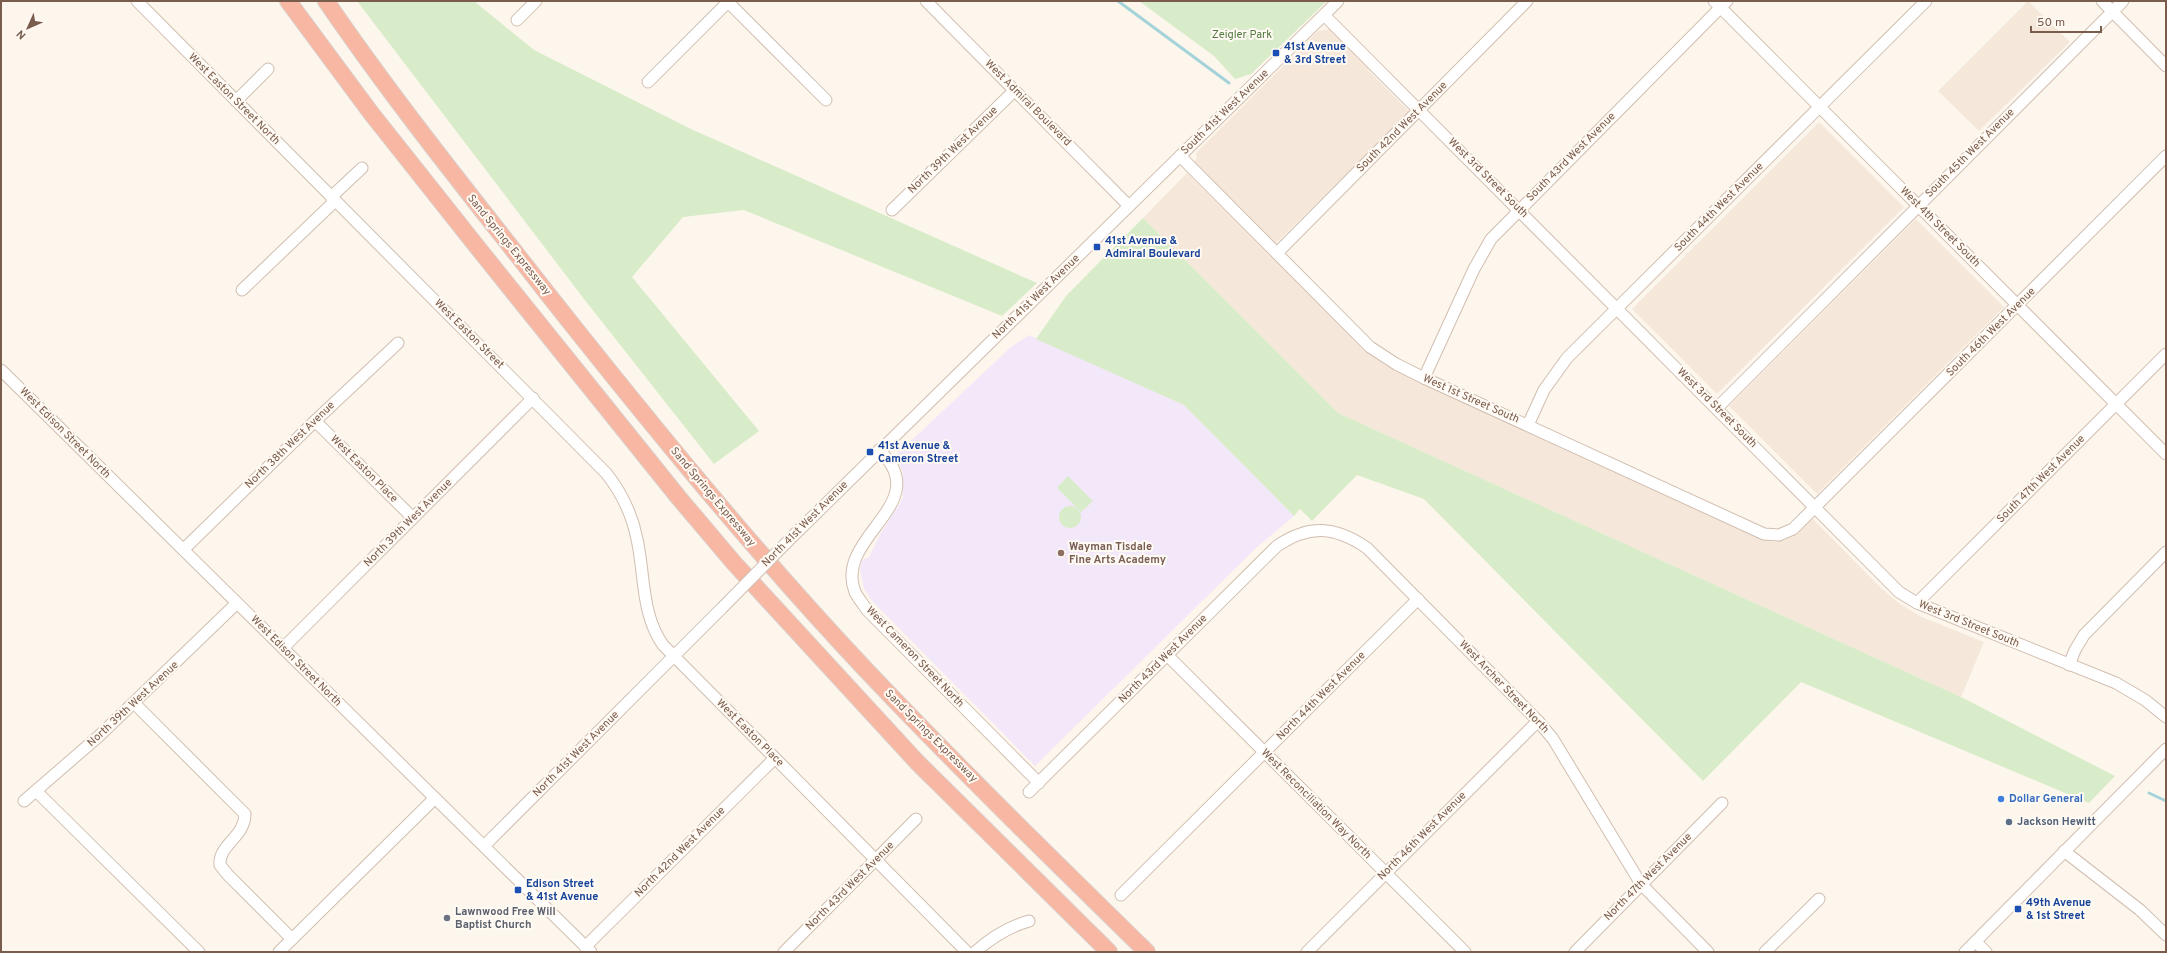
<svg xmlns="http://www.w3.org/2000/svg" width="2167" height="953" font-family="Overpass,sans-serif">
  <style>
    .residential { fill: #f5e8da }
    .education { fill: #f3e8fa }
    .green { fill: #d8ecc9 }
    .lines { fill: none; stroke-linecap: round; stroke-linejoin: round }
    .stream { stroke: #a5d3da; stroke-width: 3 }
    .minor-casing { stroke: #d1beb0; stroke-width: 13 }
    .highway-casing { stroke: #dad1cd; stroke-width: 18 }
    .minor { stroke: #fff; stroke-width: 11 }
    .highway { stroke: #f7b7a3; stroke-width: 16 }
    .minor-bridge-casing { stroke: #d1beb0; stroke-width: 13; stroke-linecap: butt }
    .minor-bridge { stroke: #fff; stroke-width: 11 }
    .transit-dot { fill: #1a4fb4; stroke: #fffaf3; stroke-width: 1.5 }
    .education-dot { fill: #8d6e63; stroke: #fffaf3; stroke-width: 1.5 }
    .shop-dot { fill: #3f7fe0; stroke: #fffaf3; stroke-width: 1.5 }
    .service-dot { fill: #5c6f8a; stroke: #fffaf3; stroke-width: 1.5 }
    .worship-dot { fill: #6b7280; stroke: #fffaf3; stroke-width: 1.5 }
    .labels { text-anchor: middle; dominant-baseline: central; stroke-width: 4; stroke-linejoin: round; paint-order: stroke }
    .park-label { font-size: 11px; fill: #537a41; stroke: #fffaf3 }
    .transit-label { font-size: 11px; font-weight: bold; fill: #164399; stroke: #fffaf3; text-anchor: start }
    .street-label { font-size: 11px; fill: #7a5c4d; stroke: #fffaf3 }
    .education-label { font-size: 11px; font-weight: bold; fill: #785e54; stroke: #fffaf3; text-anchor: start }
    .shop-label { font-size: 11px; font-weight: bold; fill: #366cbe; stroke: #fffaf3; text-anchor: start }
    .service-label { font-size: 11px; font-weight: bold; fill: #4e5e75; stroke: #fffaf3; text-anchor: start }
    .worship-label { font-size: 11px; font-weight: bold; fill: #5b616d; stroke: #fffaf3; text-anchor: start }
  </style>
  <rect width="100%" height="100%" fill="#fdf6ec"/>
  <g class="residential">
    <path d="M2028 1 2070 42 1979 131 1938 91Z"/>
    <path d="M1330 29 1335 32 1370 68 1368 70 1410 112 1276 243 1194 162 1197 158 1196 153 1318 31Z"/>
    <path d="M1819 122 1904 207 1717 394 1632 309Z"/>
    <path d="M1187 173 1363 349 1385 365 1759 538 1773 542 1785 540 1798 533 1812 518 1882 589 1900 604 1922 617 1984 642 1961 697 1338 413 1143 218Z"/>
    <path d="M1916 219 2004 307 1817 494 1729 406Z"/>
  </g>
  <path class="education" d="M1029 335 1184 405 1294 516 1256 548 1035 766 873 602 864 589 860 570 862 560 869 557 881 533 903 498V473L896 455 1011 347Z"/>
  <g class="green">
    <path d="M357 1H474L534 50 691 129 1037 283 1002 316 744 210 683 217 632 277 759 431 714 464 584 299Z"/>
    <path d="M1139 1H1327L1251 74 1235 79 1214 56Z"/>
    <path d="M1143 218 1338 413 1961 697 2115 776 2089 803 1801 682 1703 781 1424 499 1357 475 1312 521 1300 509 1294 516 1184 405 1036 339 1066 296Z"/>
    <path d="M1068 476 1093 501 1081 512 1057 488Z"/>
    <circle cx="1070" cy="517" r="11"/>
  </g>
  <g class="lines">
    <g class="stream">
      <path d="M1118 1 1229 83"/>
      <path d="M2149 793 2166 801"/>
    </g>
    <g class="minor-casing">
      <g id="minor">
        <path d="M137 1 606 473C622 493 632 514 637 539 645 575 641 614 663 645L967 952"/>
        <path d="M727 1 826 100"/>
        <path d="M926 1 1129 206"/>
        <path d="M1714 1 2166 454"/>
        <path d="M2102 1 2166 66"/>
        <path d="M1324 15 1899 592 1917 603 2116 683 2145 700 2166 717"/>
        <path d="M517 20 536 1"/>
        <path d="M648 82 729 1"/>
        <path d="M236 101 268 69"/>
        <path d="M1180 156 1370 347 1396 364 1424 378 1764 534 1779 535 1793 529 2166 156"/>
        <path d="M331 197 362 168"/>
        <path d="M892 210 1014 91"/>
        <path d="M1277 253 1527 1"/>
        <path d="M242 290 335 201"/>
        <path d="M1 370 591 952"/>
        <path d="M1424 378 1474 269 1491 239 1727 1"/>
        <path d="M1717 408 2123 1"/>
        <path d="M315 421 413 518"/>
        <path d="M1528 425 1544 390 1567 358 1926 1"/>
        <path d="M879 450C937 504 833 536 855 592 858 598 863 604 867 610L1039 783"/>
        <path d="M793 536 1338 1"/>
        <path d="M184 549 315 421 398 343"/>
        <path d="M1917 603 2166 354"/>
        <path d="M283 648 533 398"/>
        <path d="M1167 655 1465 952"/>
        <path d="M2069 665 2075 650 2084 635 2166 552"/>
        <path d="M134 703 245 814C245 837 218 845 220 865L228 875 292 939"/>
        <path d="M36 791 199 952"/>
        <path d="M1029 792 1277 546C1309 524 1335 526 1367 548L1538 721 1553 739 1641 884 1708 952"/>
        <path d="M24 801 99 736 237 603"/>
        <path d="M484 846 722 608"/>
        <path d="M2064 851 2140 910 2166 935"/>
        <path d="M1121 895 1418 599"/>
        <path d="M1976 942 1986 952"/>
        <path d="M585 947 775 758"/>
        <path d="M279 952 435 798"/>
        <path d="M784 952 916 819"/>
        <path d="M975 952C992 937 1008 927 1029 921"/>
        <path d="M1307 952 1538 721"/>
        <path d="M1575 952 1722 803"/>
        <path d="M1765 952 1819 899"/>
        <path d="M1965 952 2166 749"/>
      </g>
    </g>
    <g class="highway-casing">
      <g id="highway">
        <path d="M288 1 371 113 482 253 679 498 734 563 917 762 1109 952"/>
        <path d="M326 1C395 102 472 197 547 293 649 422 753 550 866 670 957 766 1052 859 1147 952"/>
      </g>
    </g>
    <use href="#minor" class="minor"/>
    <use href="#highway" class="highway"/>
    <g class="minor-bridge-casing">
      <path id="minor-bridge" d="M722 608 793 536"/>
    </g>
    <use href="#minor-bridge" class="minor-bridge"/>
  </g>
  <g class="transit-dot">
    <rect x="1272" y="49" width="8" height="8" rx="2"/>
    <rect x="1093" y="243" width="8" height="8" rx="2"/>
    <rect x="866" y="448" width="8" height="8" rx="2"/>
    <rect x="514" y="886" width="8" height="8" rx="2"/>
    <rect x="2014" y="905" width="8" height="8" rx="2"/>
  </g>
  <circle class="education-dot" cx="1061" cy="553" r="4"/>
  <circle class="shop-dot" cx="2001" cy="799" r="4"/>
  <circle class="service-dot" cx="2009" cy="822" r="4"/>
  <circle class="worship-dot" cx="447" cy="918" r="4"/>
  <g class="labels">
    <g class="park-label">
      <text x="1242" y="35">Zeigler Park</text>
    </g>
    <g class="transit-label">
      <text x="1284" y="47">41st Avenue<tspan x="1284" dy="13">&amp; 3rd Street</tspan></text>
      <text x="1105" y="241">41st Avenue &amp;<tspan x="1105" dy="13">Admiral Boulevard</tspan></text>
      <text x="878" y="446">41st Avenue &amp;<tspan x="878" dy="13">Cameron Street</tspan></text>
      <text x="526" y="884">Edison Street<tspan x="526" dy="13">&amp; 41st Avenue</tspan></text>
      <text x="2026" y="903">49th Avenue<tspan x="2026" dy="13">&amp; 1st Street</tspan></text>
    </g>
    <g class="street-label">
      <text transform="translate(234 99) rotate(45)">West Easton Street North</text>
      <text transform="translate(1028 103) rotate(45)">West Admiral Boulevard</text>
      <text transform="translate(1225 112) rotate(-44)">South 41st West Avenue</text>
      <text transform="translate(1402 127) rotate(-45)">South 42nd West Avenue</text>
      <text transform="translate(953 150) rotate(-44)">North 39th West Avenue</text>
      <text transform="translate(1970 153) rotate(-45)">South 45th West Avenue</text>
      <text transform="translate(1571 157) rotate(-45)">South 43rd West Avenue</text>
      <text transform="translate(1488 178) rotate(45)">West 3rd Street South</text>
      <text transform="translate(1719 207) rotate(-45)">South 44th West Avenue</text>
      <text transform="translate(1940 227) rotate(45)">West 4th Street South</text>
      <text transform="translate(509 245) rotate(51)">Sand Springs Expressway</text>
      <text transform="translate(1036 297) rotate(-44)">North 41st West Avenue</text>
      <text transform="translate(1991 332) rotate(-45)">South 46th West Avenue</text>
      <text transform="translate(469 334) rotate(45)">West Easton Street</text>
      <text transform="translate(1471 399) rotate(24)">West 1st Street South</text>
      <text transform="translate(1717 408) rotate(45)">West 3rd Street South</text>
      <text transform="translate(65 433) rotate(45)">West Edison Street North</text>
      <text transform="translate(290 445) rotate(-44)">North 38th West Avenue</text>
      <text transform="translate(364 469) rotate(45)">West Easton Place</text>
      <text transform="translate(2041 479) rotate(-45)">South 47th West Avenue</text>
      <text transform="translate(713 497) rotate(50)">Sand Springs Expressway</text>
      <text transform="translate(408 523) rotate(-45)">North 39th West Avenue</text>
      <text transform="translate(805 524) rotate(-45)">North 41st West Avenue</text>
      <text transform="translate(1969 624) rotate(22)">West 3rd Street South</text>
      <text transform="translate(915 657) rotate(46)">West Cameron Street North</text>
      <text transform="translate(1163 659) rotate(-45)">North 43rd West Avenue</text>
      <text transform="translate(296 661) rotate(45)">West Edison Street North</text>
      <text transform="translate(1504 687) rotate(46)">West Archer Street North</text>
      <text transform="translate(1321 696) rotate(-45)">North 44th West Avenue</text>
      <text transform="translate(133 704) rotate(-43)">North 39th West Avenue</text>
      <text transform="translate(750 733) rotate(45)">West Easton Place</text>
      <text transform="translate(931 736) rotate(45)">Sand Springs Expressway</text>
      <text transform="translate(576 754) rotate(-45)">North 41st West Avenue</text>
      <text transform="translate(1316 804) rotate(45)">West Reconciliation Way North</text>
      <text transform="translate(1422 836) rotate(-45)">North 46th West Avenue</text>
      <text transform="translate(680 852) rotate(-45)">North 42nd West Avenue</text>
      <text transform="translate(1648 877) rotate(-45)">North 47th West Avenue</text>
      <text transform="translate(850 886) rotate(-45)">North 43rd West Avenue</text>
    </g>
    <g class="education-label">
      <text x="1069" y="547">Wayman Tisdale<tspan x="1069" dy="13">Fine Arts Academy</tspan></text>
    </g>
    <g class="shop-label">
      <text x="2009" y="799">Dollar General</text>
    </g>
    <g class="service-label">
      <text x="2017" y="822">Jackson Hewitt</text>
    </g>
    <g class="worship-label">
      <text x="455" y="912">Lawnwood Free Will<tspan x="455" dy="13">Baptist Church</tspan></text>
    </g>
  </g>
  <rect width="2167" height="953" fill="none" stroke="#7a5c4d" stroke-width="4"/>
  <g transform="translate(28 28) rotate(225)" stroke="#fffaf3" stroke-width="3" paint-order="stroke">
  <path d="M0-3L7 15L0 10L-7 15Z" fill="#7a5c4d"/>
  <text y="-6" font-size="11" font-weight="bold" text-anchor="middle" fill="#7a5c4d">N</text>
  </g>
  <path d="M2031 26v6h70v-6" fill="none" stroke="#7a5c4d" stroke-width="2"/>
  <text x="2037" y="26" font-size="12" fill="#7a5c4d" stroke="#fffaf3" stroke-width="3" paint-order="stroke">50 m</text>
</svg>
